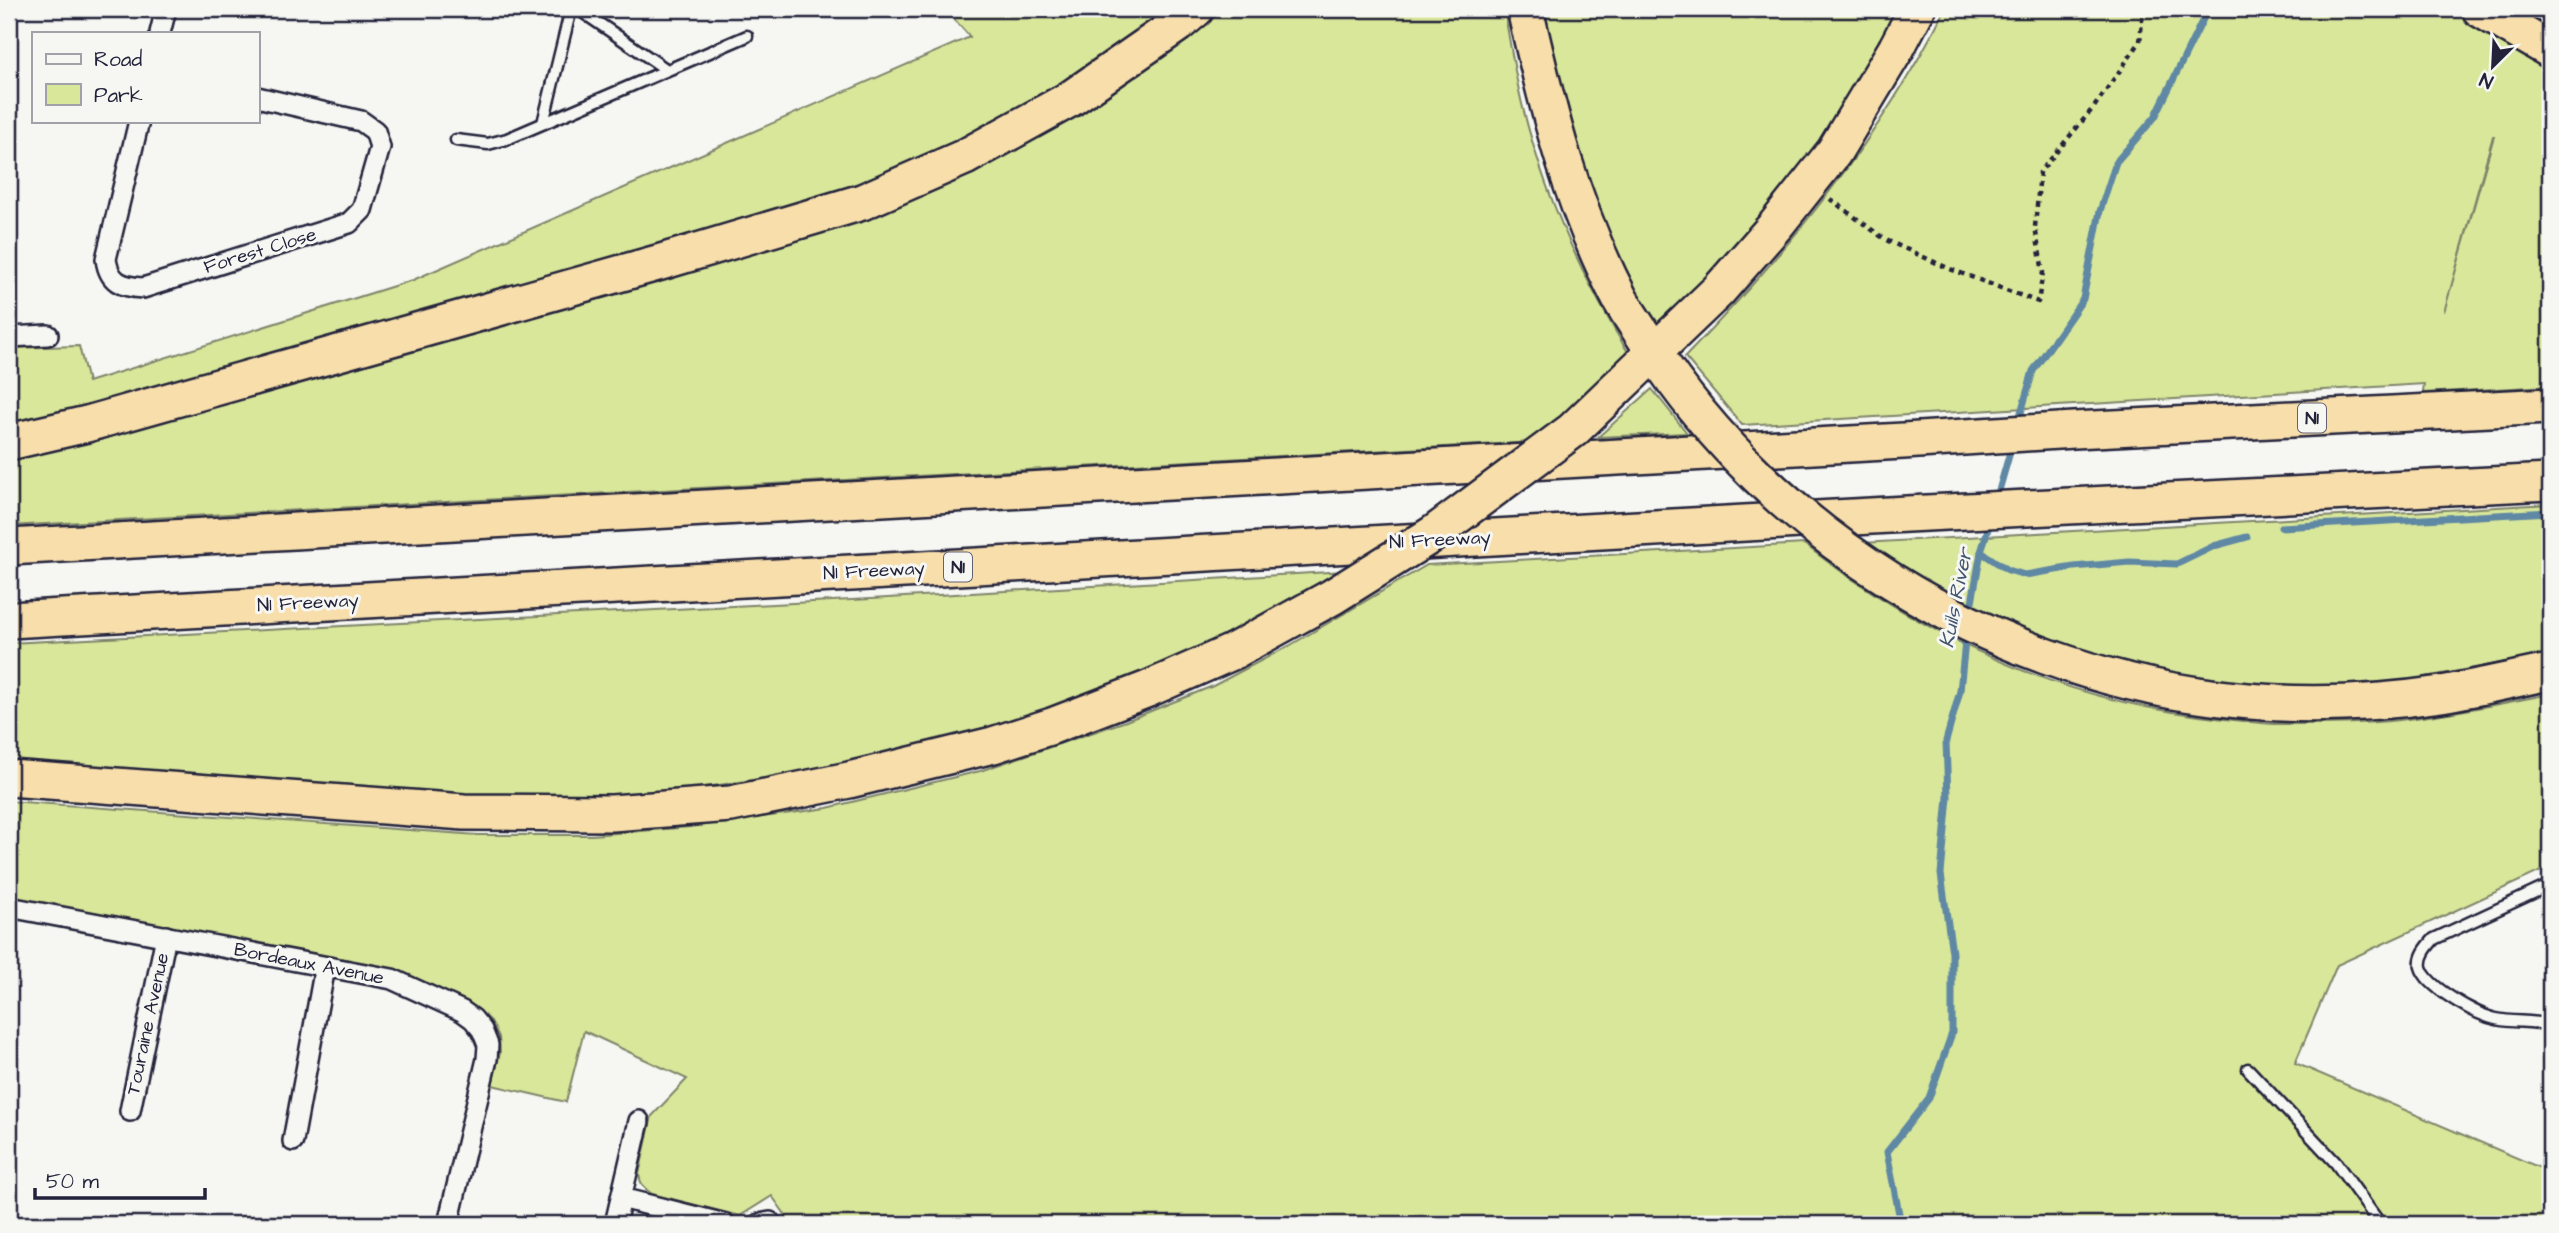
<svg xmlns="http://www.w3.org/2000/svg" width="2559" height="1233" font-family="'Architects Daughter',sans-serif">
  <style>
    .green { fill: #d9e79a; stroke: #7e846a; stroke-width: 2; fill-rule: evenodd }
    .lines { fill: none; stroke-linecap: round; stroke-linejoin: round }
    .stream { stroke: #5f88a4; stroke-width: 7 }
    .lane-casing { stroke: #22223b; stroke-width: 15 }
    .street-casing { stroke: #22223b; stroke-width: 24 }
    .highway-casing { stroke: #22223b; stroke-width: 40 }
    .path { stroke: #22223b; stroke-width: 4.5; stroke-dasharray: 5 5; stroke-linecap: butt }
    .lane { stroke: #f6f6f2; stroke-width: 10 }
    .street { stroke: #f6f6f2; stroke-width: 19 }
    .highway { stroke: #f8deab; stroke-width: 35 }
    .highway-bridge-casing { stroke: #22223b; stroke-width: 40; stroke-linecap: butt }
    .highway-bridge { stroke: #f8deab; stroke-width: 35 }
    .labels { text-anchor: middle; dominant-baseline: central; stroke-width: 6; stroke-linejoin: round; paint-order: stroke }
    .shield { fill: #f6f6f2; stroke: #626272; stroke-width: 2 }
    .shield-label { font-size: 18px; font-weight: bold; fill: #22223b }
    .street-label { font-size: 19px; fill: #22223b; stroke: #f6f6f2 }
    .water-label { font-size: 21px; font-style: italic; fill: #415570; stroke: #f6f6f2 }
  </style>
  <rect width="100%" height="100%" fill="#f6f6f2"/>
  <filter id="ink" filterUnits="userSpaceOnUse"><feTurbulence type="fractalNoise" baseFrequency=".0143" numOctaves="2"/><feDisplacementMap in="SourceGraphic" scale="14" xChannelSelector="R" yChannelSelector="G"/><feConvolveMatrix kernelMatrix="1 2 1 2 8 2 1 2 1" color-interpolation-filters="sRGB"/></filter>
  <g filter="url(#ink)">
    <g class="green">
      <path d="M945 9H1174L1055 90 930 158 811 204 152 390 9 427V348L79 346 88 382 413 280 970 37Z"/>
      <path d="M1215 9H1504C1510 42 1515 76 1523 108 1545 196 1583 280 1631 357L1533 442 9 526V447L845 219 1198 23Z"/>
      <path d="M1540 9H1904L1887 43 1784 195 1659 329 1634 289 1592 204Z"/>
      <path d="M1945 9H2532L2528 18 2550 62V386L2423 393 2424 384 1742 425 1685 357C1786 253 1880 139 1945 9ZM2493 136H2494L2444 312Z"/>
      <path d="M1652 389 1687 433 1598 437Z"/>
      <path d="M2550 504V654L2404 681 2321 687 2206 681 2138 668 2071 649 1967 607 1861 543Z"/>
      <path d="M1804 544C1930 641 2065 703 2224 719 2245 721 2266 725 2287 724 2326 724 2377 724 2415 718 2460 712 2505 703 2550 694V867L2337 965 2295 1063 2550 1172V1224H792L772 1196 740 1216 652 1194C644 1188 640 1184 639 1174L652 1116 687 1079 584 1031 566 1102 492 1085 500 1053 499 1037 491 1021 478 1009 392 969 9 897V801L478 835H592L690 827 827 808 980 771 1126 721 1213 686 1289 646 1427 565Z"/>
      <path d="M1346 571 1194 653 1121 685 936 746 832 768 686 790 590 797 468 798 9 763V643L871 599Z"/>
    </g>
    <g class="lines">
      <g class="stream">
        <path d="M2018 423 2033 371 2083 299 2100 211 2116 162 2155 117 2208 9"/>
        <path d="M1996 501 2012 445"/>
        <path d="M2281 527 2550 512"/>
        <path d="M1981 552 2008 570 2025 575 2074 567 2129 562 2177 564 2214 546 2247 537"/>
        <path d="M1970 613 1981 552 1991 519"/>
        <path d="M1901 1224 1887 1152 1929 1098 1952 1033V953L1941 874 1948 797 1946 741 1960 691 1966 632"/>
      </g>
      <g class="lane-casing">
        <g id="lane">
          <path d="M578 9 667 70"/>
          <path d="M543 123 571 9"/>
          <path d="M456 140 488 144 507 139 747 36"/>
          <path d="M2550 885 2434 939C2427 947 2419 956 2421 967 2426 987 2477 1015 2496 1019 2515 1023 2530 1020 2550 1025"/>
          <path d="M2248 1069 2336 1163 2380 1224"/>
        </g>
      </g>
      <g class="street-casing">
        <g id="street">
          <path d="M160 33 166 9"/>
          <path d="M139 121 106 259C109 282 122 287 143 288L349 223 362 210 380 147 375 131 361 121 257 97"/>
          <path d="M9 337 48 335"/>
          <path d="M9 907 392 979 462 1011 473 1019 482 1030 488 1045 487 1059 448 1224"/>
          <path d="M130 1111 166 936"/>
          <path d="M293 1141 325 967"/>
          <path d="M621 1198 725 1224"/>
          <path d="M615 1224 639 1121"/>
          <path d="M759 1224 770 1222"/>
        </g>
      </g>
      <g class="highway-casing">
        <g id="highway">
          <path d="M2480 9 2550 50"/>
          <path d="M1896 49 1917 9"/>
          <path d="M9 442 87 424 661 262 862 202 965 157 1070 99 1178 24 1196 9"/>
          <path d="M9 547 1903 441 2074 430 2550 406"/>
          <path d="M9 620 1907 514 2550 482"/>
          <path d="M9 778 464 812 612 813 731 804 849 780 993 745 1052 726 1148 689 1232 652"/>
        </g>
      </g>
      <path class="path" d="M1830 199 1886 240 1950 269 2038 302 2043 272 2035 227 2040 172 2094 107 2140 42 2143 9"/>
      <use href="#lane" class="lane"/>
      <use href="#street" class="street"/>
      <use href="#highway" class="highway"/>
      <g class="highway-bridge-casing">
        <g id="highway-bridge">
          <path d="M1525 9C1548 111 1571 205 1620 299 1629 315 1640 330 1650 346 1772 535 1988 668 2212 697 2286 707 2367 705 2441 694 2478 688 2514 679 2550 672"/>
          <path d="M1232 652 1332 597 1433 534 1573 430 1719 290 1776 225 1834 152 1896 49"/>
        </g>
      </g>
      <use href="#highway-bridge" class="highway-bridge"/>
    </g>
  </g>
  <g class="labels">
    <g class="shield">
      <rect x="2298" y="403.5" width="28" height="29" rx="5"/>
      <rect x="944" y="552.5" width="28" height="29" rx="5"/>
    </g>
    <g class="shield-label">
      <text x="2312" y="418">N1</text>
      <text x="958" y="567">N1</text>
    </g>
    <g class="street-label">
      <text transform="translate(260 251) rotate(-17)">Forest Close</text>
      <text transform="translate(1440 540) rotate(-3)">N1 Freeway</text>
      <text transform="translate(874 571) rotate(-3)">N1 Freeway</text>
      <text transform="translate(308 603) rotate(-3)">N1 Freeway</text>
      <text transform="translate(309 964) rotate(11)">Bordeaux Avenue</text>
      <text transform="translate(148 1024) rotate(-78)">Touraine Avenue</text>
    </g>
    <g class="water-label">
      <text transform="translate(1956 598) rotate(-79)">Kuils River</text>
    </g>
  </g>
  <rect width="2559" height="1233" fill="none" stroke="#f6f6f2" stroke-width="35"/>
  <rect x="18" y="18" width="2524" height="1198" fill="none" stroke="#22223b" stroke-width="2.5" filter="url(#ink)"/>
  <rect x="32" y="32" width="228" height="91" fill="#f6f6f2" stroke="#a1a1a9" stroke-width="2"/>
  <rect x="46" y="54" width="35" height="10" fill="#f6f6f2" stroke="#a1a1a9" stroke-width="2"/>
  <text x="94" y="66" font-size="21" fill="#22223b">Road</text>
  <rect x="46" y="84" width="35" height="21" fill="#d9e79a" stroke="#a1a1a9" stroke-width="2"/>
  <text x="94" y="102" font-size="21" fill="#22223b">Park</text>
  <g transform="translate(2493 66) rotate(204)" stroke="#f6f6f2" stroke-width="5" paint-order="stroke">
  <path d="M0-5L12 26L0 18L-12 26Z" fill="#22223b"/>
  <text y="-10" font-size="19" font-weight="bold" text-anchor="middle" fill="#22223b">N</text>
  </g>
  <path d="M35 1188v10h170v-10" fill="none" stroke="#22223b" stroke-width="3.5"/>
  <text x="46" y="1188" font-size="21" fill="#22223b" stroke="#f6f6f2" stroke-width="5" paint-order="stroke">50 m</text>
</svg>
